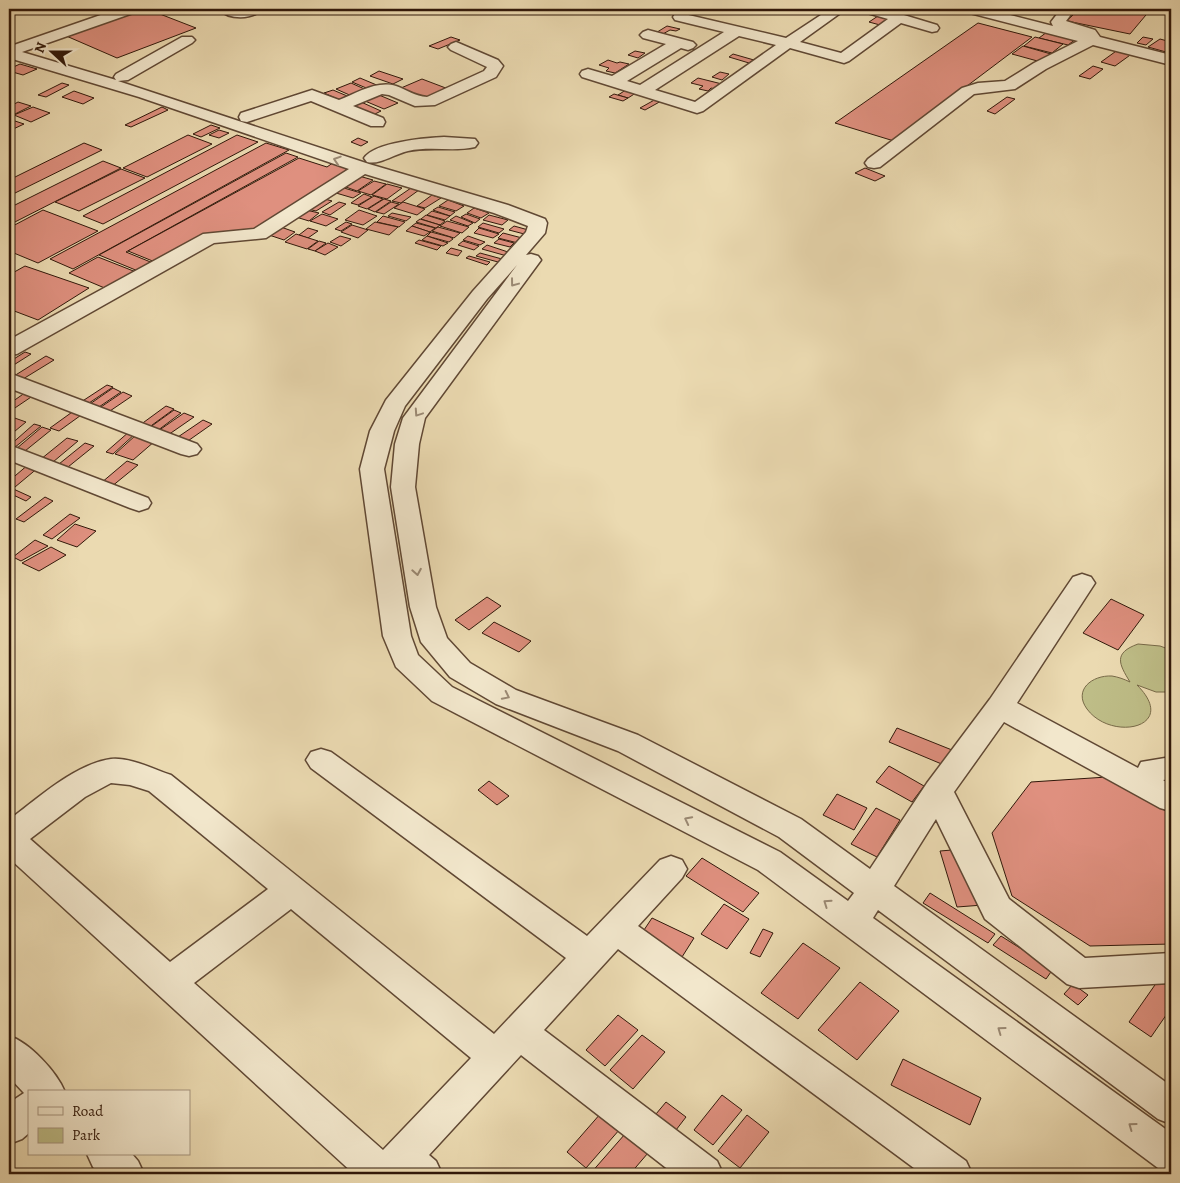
<svg xmlns="http://www.w3.org/2000/svg" width="1180" height="1183" font-family="Alegreya,serif">
  <style>
    .green { fill: #bebd87; stroke: #786a48 }
    .building { fill: #df907f; stroke: #31180a }
    .lines { fill: none; stroke-linecap: round; stroke-linejoin: round }
    .minor-casing { stroke: #604834; stroke-width: 3 }
    .minor { fill: #f2e7cc; fill-rule: evenodd }
    .oneway { stroke: #9b8a75 }
  </style>
  <rect width="100%" height="100%" fill="#ebdab1"/>
  <filter id="stains"><feTurbulence type="fractalNoise" baseFrequency=".004" numOctaves="4"/><feColorMatrix values="0 0 0 0 .2 0 0 0 0 .09 0 0 0 0 .02 0 0 0 .5 -.17"/></filter>
  <radialGradient id="worn" r=".72"><stop offset=".6" stop-color="#630" stop-opacity="0"/><stop offset="1" stop-color="#630" stop-opacity=".3"/></radialGradient>
  <path class="green" d="M1138 644 1160 646 1171 650V692H1156L1137 685C1180 728 1111 742 1087 709 1073 690 1092 675 1112 676 1118 677 1124 679 1130 682 1119 664 1113 653 1138 644Z"/>
  <g class="building">
    <path d="M140 9H147L196 28 117 58 64 35Z"/>
    <path d="M1079 9H1151L1130 34 1067 21Z"/>
    <path d="M878 16 888 19 880 25 869 22Z"/>
    <path d="M978 23 1032 37 894 141 835 123Z"/>
    <path d="M667 26 680 29 676 31 670 30 661 35 654 34Z"/>
    <path d="M1047 32 1076 39 1068 45 1039 38Z"/>
    <path d="M451 37 460 40 438 49 429 46Z"/>
    <path d="M1035 37 1063 44 1052 53 1024 46Z"/>
    <path d="M1143 37 1153 39 1146 45 1137 43Z"/>
    <path d="M1160 39 1171 42V48L1166 52 1148 47Z"/>
    <path d="M1023 46 1051 54 1041 62 1012 54Z"/>
    <path d="M1119 49 1133 53 1115 66 1101 62Z"/>
    <path d="M635 51 645 53 638 58 628 55Z"/>
    <path d="M733 54 754 60 749 63 729 57Z"/>
    <path d="M608 60 617 63 620 62 629 64 615 73 606 71 609 68 599 65Z"/>
    <path d="M20 64 37 69 23 75 9 71V69Z"/>
    <path d="M1093 66 1103 69 1090 79 1079 76Z"/>
    <path d="M379 71 403 79 393 84 370 76Z"/>
    <path d="M720 72 729 74 722 80 712 77Z"/>
    <path d="M360 78 379 86 371 90 352 82Z"/>
    <path d="M698 78 722 84 715 89 711 88 708 91 699 89 703 86 691 83Z"/>
    <path d="M422 79 451 90 430 100 401 88Z"/>
    <path d="M62 83 69 85 46 97 38 95Z"/>
    <path d="M351 83 369 91 354 97 336 89Z"/>
    <path d="M629 88 639 91 628 98 618 95Z"/>
    <path d="M333 90 352 98 344 102 324 93Z"/>
    <path d="M74 91 94 98 83 104 62 97Z"/>
    <path d="M614 94 628 98 623 101 609 97Z"/>
    <path d="M379 95 398 103 384 109 365 101Z"/>
    <path d="M1007 97 1015 99 995 114 987 111Z"/>
    <path d="M658 98 663 100 645 110 640 108Z"/>
    <path d="M18 102 31 106 13 115 9 114V107Z"/>
    <path d="M361 102 381 111 373 115 353 106Z"/>
    <path d="M33 107 50 113 31 122 14 115Z"/>
    <path d="M162 107 168 110 131 127 125 125Z"/>
    <path d="M9 119 24 124 9 131Z"/>
    <path d="M211 125 220 128 201 137 193 134Z"/>
    <path d="M219 130 229 133 219 138 209 135Z"/>
    <path d="M188 135 212 144 147 177 123 168Z"/>
    <path d="M237 135 258 142 103 224 83 216Z"/>
    <path d="M358 138 368 142 361 146 351 142Z"/>
    <path d="M84 143 102 150 9 196V180Z"/>
    <path d="M266 143 289 150 73 269 50 259Z"/>
    <path d="M286 153 298 157 126 252 153 263 138 271 99 255Z"/>
    <path d="M299 158 327 167 334 162 357 168 256 229 207 234 155 262 128 251Z"/>
    <path d="M103 161 121 168 9 225V208Z"/>
    <path d="M865 168 885 176 875 181 855 173Z"/>
    <path d="M121 169 145 178 79 211 55 202Z"/>
    <path d="M359 176 373 180 357 191 343 186Z"/>
    <path d="M374 181 386 184 371 195 358 191Z"/>
    <path d="M387 184 402 188 387 199 372 195Z"/>
    <path d="M344 188 361 193 353 198 336 193Z"/>
    <path d="M411 188 419 190 401 203 392 201Z"/>
    <path d="M364 194 372 197 358 205 351 203Z"/>
    <path d="M432 195 441 198 425 208 417 206Z"/>
    <path d="M374 196 383 199 367 209 358 206Z"/>
    <path d="M325 199 332 201 316 211 308 209Z"/>
    <path d="M384 199 391 201 375 212 368 209Z"/>
    <path d="M448 200 464 206 456 211 439 206Z"/>
    <path d="M339 202 346 204 330 215 322 212Z"/>
    <path d="M391 202 399 204 384 214 376 212Z"/>
    <path d="M403 202 425 209 417 215 394 208Z"/>
    <path d="M438 207 455 212 450 216 433 210Z"/>
    <path d="M474 208 489 213 481 218 467 213Z"/>
    <path d="M43 210 98 231 38 263 9 251V228Z"/>
    <path d="M306 210 319 213 309 221 296 217Z"/>
    <path d="M359 210 377 216 363 225 345 220Z"/>
    <path d="M432 211 450 216 445 220 427 215Z"/>
    <path d="M392 213 411 217 406 221 388 216Z"/>
    <path d="M322 214 338 219 326 226 310 221Z"/>
    <path d="M466 214 480 219 475 223 461 217Z"/>
    <path d="M426 215 445 221 440 225 421 219Z"/>
    <path d="M489 215 508 220 502 225 483 220Z"/>
    <path d="M383 216 405 222 399 227 377 222Z"/>
    <path d="M456 216 473 223 468 226 450 220Z"/>
    <path d="M420 219 440 225 436 228 416 222Z"/>
    <path d="M447 221 469 227 462 233 440 226Z"/>
    <path d="M346 222 352 224 341 231 335 229Z"/>
    <path d="M375 222 398 227 389 235 366 229Z"/>
    <path d="M416 223 435 228 430 232 412 226Z"/>
    <path d="M483 223 504 229 499 233 478 227Z"/>
    <path d="M352 225 368 230 358 238 341 232Z"/>
    <path d="M278 226 295 232 284 240 266 234Z"/>
    <path d="M412 226 430 232 424 236 406 231Z"/>
    <path d="M514 226 532 231 528 235 509 230Z"/>
    <path d="M438 227 460 233 454 238 432 231Z"/>
    <path d="M308 228 318 231 308 238 299 235Z"/>
    <path d="M479 228 499 234 493 238 474 233Z"/>
    <path d="M431 232 450 237 453 239 449 242 427 236Z"/>
    <path d="M503 233 526 239 522 244 498 238Z"/>
    <path d="M296 234 318 241 307 249 285 242Z"/>
    <path d="M340 236 351 239 341 246 330 242Z"/>
    <path d="M427 236 448 243 443 246 422 240Z"/>
    <path d="M468 236 485 242 480 245 463 240Z"/>
    <path d="M499 239 514 243 510 247 494 243Z"/>
    <path d="M419 240 441 246 437 250 415 243Z"/>
    <path d="M319 241 326 243 315 251 308 249Z"/>
    <path d="M463 241 479 246 474 250 458 245Z"/>
    <path d="M328 243 338 247 325 255 315 251Z"/>
    <path d="M487 245 511 253 507 256 482 249Z"/>
    <path d="M451 248 462 251 458 256 446 253Z"/>
    <path d="M480 253 502 259 498 262 476 256Z"/>
    <path d="M469 256 490 262 487 265 466 258Z"/>
    <path d="M98 257 136 272 107 289 69 273Z"/>
    <path d="M25 266 89 288 38 320 9 309V275Z"/>
    <path d="M25 352 31 354 9 368V362Z"/>
    <path d="M46 356 54 360 23 379 14 376Z"/>
    <path d="M107 385 113 387 86 405 81 402Z"/>
    <path d="M113 388 121 392 96 409 87 406Z"/>
    <path d="M29 390 37 393 9 412V404Z"/>
    <path d="M123 392 132 396 107 413 98 409Z"/>
    <path d="M166 406 174 409 148 428 140 425Z"/>
    <path d="M75 410 84 413 59 431 50 428Z"/>
    <path d="M174 410 181 413 157 431 149 428Z"/>
    <path d="M184 413 194 417 168 435 158 431Z"/>
    <path d="M9 416 26 422 9 436Z"/>
    <path d="M203 420 212 424 185 443 175 439Z"/>
    <path d="M34 424 41 426 14 448 9 446Z"/>
    <path d="M42 427 51 430 25 451 16 449Z"/>
    <path d="M130 431 136 433 113 454 106 452Z"/>
    <path d="M136 435 155 441 133 460 115 454Z"/>
    <path d="M67 438 78 441 53 462 41 459Z"/>
    <path d="M85 443 94 446 68 467 59 464Z"/>
    <path d="M127 461 138 465 111 487 101 483Z"/>
    <path d="M29 464 39 467 15 487 9 484V481Z"/>
    <path d="M9 487 31 497 26 501 9 493Z"/>
    <path d="M45 497 53 501 24 522 16 519Z"/>
    <path d="M70 514 80 518 52 539 43 535Z"/>
    <path d="M75 524 96 531 77 547 57 540Z"/>
    <path d="M35 540 48 546 21 561 13 557Z"/>
    <path d="M51 547 66 555 39 571 22 563Z"/>
    <path d="M487 597 501 606 469 630 455 620Z"/>
    <path d="M1111 599 1144 615 1118 650 1083 633Z"/>
    <path d="M494 622 531 641 519 652 482 633Z"/>
    <path d="M897 728 952 750 944 765 889 742Z"/>
    <path d="M889 766 924 786 912 802 876 782Z"/>
    <path d="M1107 777 1171 814V944L1090 946 1012 896 992 833 1031 782Z"/>
    <path d="M489 781 509 796 497 805 478 790Z"/>
    <path d="M837 794 867 808 854 830 823 815Z"/>
    <path d="M876 808 900 820 877 857 851 844Z"/>
    <path d="M964 849 983 905 957 907 940 851Z"/>
    <path d="M702 858 759 893 743 912 686 876Z"/>
    <path d="M930 893 995 934 988 943 923 903Z"/>
    <path d="M724 904 749 919 727 949 701 934Z"/>
    <path d="M652 918 694 938 682 957 640 936Z"/>
    <path d="M763 929 773 933 760 957 750 953Z"/>
    <path d="M1001 936 1053 969 1046 979 993 945Z"/>
    <path d="M803 943 840 968 798 1019 761 993Z"/>
    <path d="M1164 972 1171 977V1008L1151 1037 1129 1022Z"/>
    <path d="M860 982 899 1011 857 1060 818 1030Z"/>
    <path d="M1073 984 1088 995 1078 1005 1064 994Z"/>
    <path d="M618 1015 638 1030 605 1066 586 1050Z"/>
    <path d="M642 1035 665 1052 633 1089 610 1070Z"/>
    <path d="M903 1059 981 1098 970 1125 891 1085Z"/>
    <path d="M722 1095 742 1110 713 1145 694 1130Z"/>
    <path d="M666 1102 686 1117 676 1130 656 1114Z"/>
    <path d="M601 1113 620 1129 586 1168 567 1152Z"/>
    <path d="M747 1115 769 1132 740 1168 718 1151Z"/>
    <path d="M625 1134 648 1153 630 1174H590Z"/>
  </g>
  <g class="lines">
    <g class="minor-casing">
      <g id="minor">
        <path d="M118 9H138L136 12 22 52 116 80 114 77 116 74 182 37H192L195 40 192 43 128 80 118 81 369 164 508 205 545 219 547 223 545 233 526 255 531 254 538 256 541 260 425 418 419 444 415 487 436 607 447 638 470 663 516 690 638 735 801 819 870 869 927 783 990 699 1073 577 1082 574 1091 577 1095 583 1017 703 1138 768 1141 762 1171 757V779L1163 780 1171 785V811L1160 808 1004 722 954 792 1009 899 1085 958 1171 953V983L1079 988 1067 984 985 919 936 819 894 886 1171 1086V1124L1158 1119 878 910 873 918 1171 1133V1173L1158 1168 758 870 432 701 396 667 383 636 360 469 370 431 386 400 473 291 526 232 528 226 494 213 365 174 266 238 214 243 17 354 9 355V340L203 234 254 229 349 169 139 97 9 58V48L12 49 14 45ZM517 265 403 418 395 444 391 487 410 607 421 642 450 677 496 704 618 751 779 837 854 893 848 901 780 852 452 687 418 655 411 636 384 469 394 431 405 406 487 299Z"/>
        <path d="M219 9H262C253 20 228 20 219 9Z"/>
        <path d="M830 9H846L800 42 841 53 888 19 864 12 862 9H884L937 25 939 28 937 31 932 32 901 23 849 61 844 63 790 48 703 111 697 113 582 77 580 74 582 71 588 69 612 76 666 44 643 38 640 35 643 32 648 30 693 42 696 45 693 48 688 50 681 48 627 81 640 85 724 32 675 20 673 17 675 14 680 13 786 38ZM739 36 776 45 695 102 655 90Z"/>
        <path d="M964 9H987L1053 26 1051 22 1061 9H1075L1066 21 1095 30 1100 37 1171 55V65L1093 45 1046 69 1015 89 974 94 880 167 874 168 868 167 865 163 868 159 962 88 978 83 1005 81 1034 63 1078 41 966 12Z"/>
        <path d="M456 42 498 60 503 66 496 77 435 105 415 106 389 95 382 94 353 106 383 118 385 122 383 126H371L311 101 247 122 241 121 239 117 241 113 312 90 339 100C357 93 377 80 396 86 407 90 415 96 427 97L484 71 487 67 451 50 448 47 451 44Z"/>
        <path d="M444 137 475 139 478 143 475 147C455 152 430 146 408 151 394 154 381 165 367 162L364 158C375 142 425 138 444 137Z"/>
        <path d="M9 373 197 444 201 449 197 454 189 456 181 454 9 388Z"/>
        <path d="M9 445 148 498 151 503 148 508 139 511 130 508 9 460Z"/>
        <path d="M321 749 331 752 587 936 660 860 671 856 682 860 687 869 682 878 638 926 966 1161 972 1174H922L618 949 544 1030 717 1161 723 1174H674L521 1055 429 1155 436 1161 442 1174H354L9 858V820C37 799 75 764 111 759 130 757 153 769 171 775L494 1034 566 958 311 768 306 760 311 752ZM111 783 130 785 149 791 268 889 170 962 30 839 85 797ZM291 909 471 1058 383 1150 194 983Z"/>
        <path d="M9 1036C29 1042 57 1072 65 1092H29V1133L22 1139 9 1144V1103L24 1093 9 1077Z"/>
        <path d="M87 1154H132L138 1161 144 1174H99L93 1167Z"/>
      </g>
    </g>
    <use href="#minor" class="minor"/>
  </g>
  <defs><path id="oneway-chevron" d="M-2-3.5L2.5 0L-2 3.5" fill="none" stroke-width="1.6" stroke-linecap="round" stroke-linejoin="round" transform="scale(1.25)"/></defs>
  <g class="oneway">
    <use href="#oneway-chevron" transform="translate(337 160) rotate(-162)"/>
    <use href="#oneway-chevron" transform="translate(514 283) rotate(127)"/>
    <use href="#oneway-chevron" transform="translate(418 413) rotate(124)"/>
    <use href="#oneway-chevron" transform="translate(417 572) rotate(80)"/>
    <use href="#oneway-chevron" transform="translate(506 696) rotate(26)"/>
    <use href="#oneway-chevron" transform="translate(688 820) rotate(-153)"/>
    <use href="#oneway-chevron" transform="translate(827 903) rotate(-145)"/>
    <use href="#oneway-chevron" transform="translate(1001 1030) rotate(-144)"/>
    <use href="#oneway-chevron" transform="translate(1132 1126) rotate(-144)"/>
  </g>
  <rect width="1180" height="1183" fill="none" stroke="#ebdab1" stroke-width="30"/>
  <rect x="10" y="10" width="1160" height="1163" fill="none" stroke="#31180a" stroke-width="2.5"/>
  <rect x="15" y="15" width="1150" height="1153" fill="none" stroke="#31180a"/>
  <rect x="28" y="1090" width="162" height="65" fill="#f2e7cc" stroke="#a5947e"/>
  <rect x="38" y="1107" width="25" height="8" fill="#f2e7cc" stroke="#a5947e"/>
  <text x="72" y="1116" font-size="15" fill="#31180a">Road</text>
  <rect x="38" y="1128" width="25" height="15" fill="#bebd87" stroke="#a5947e"/>
  <text x="72" y="1140" font-size="15" fill="#31180a">Park</text>
  <g transform="translate(52 52) rotate(291)" stroke="#f2e7cc" stroke-width="4" paint-order="stroke">
  <path d="M0-4L9 19L0 12L-9 19Z" fill="#31180a"/>
  <text y="-8" font-size="14" font-weight="bold" text-anchor="middle" fill="#31180a">N</text>
  </g>
  <rect width="100%" height="100%" filter="url(#stains)"/>
  <rect width="100%" height="100%" fill="url(#worn)"/>
</svg>
